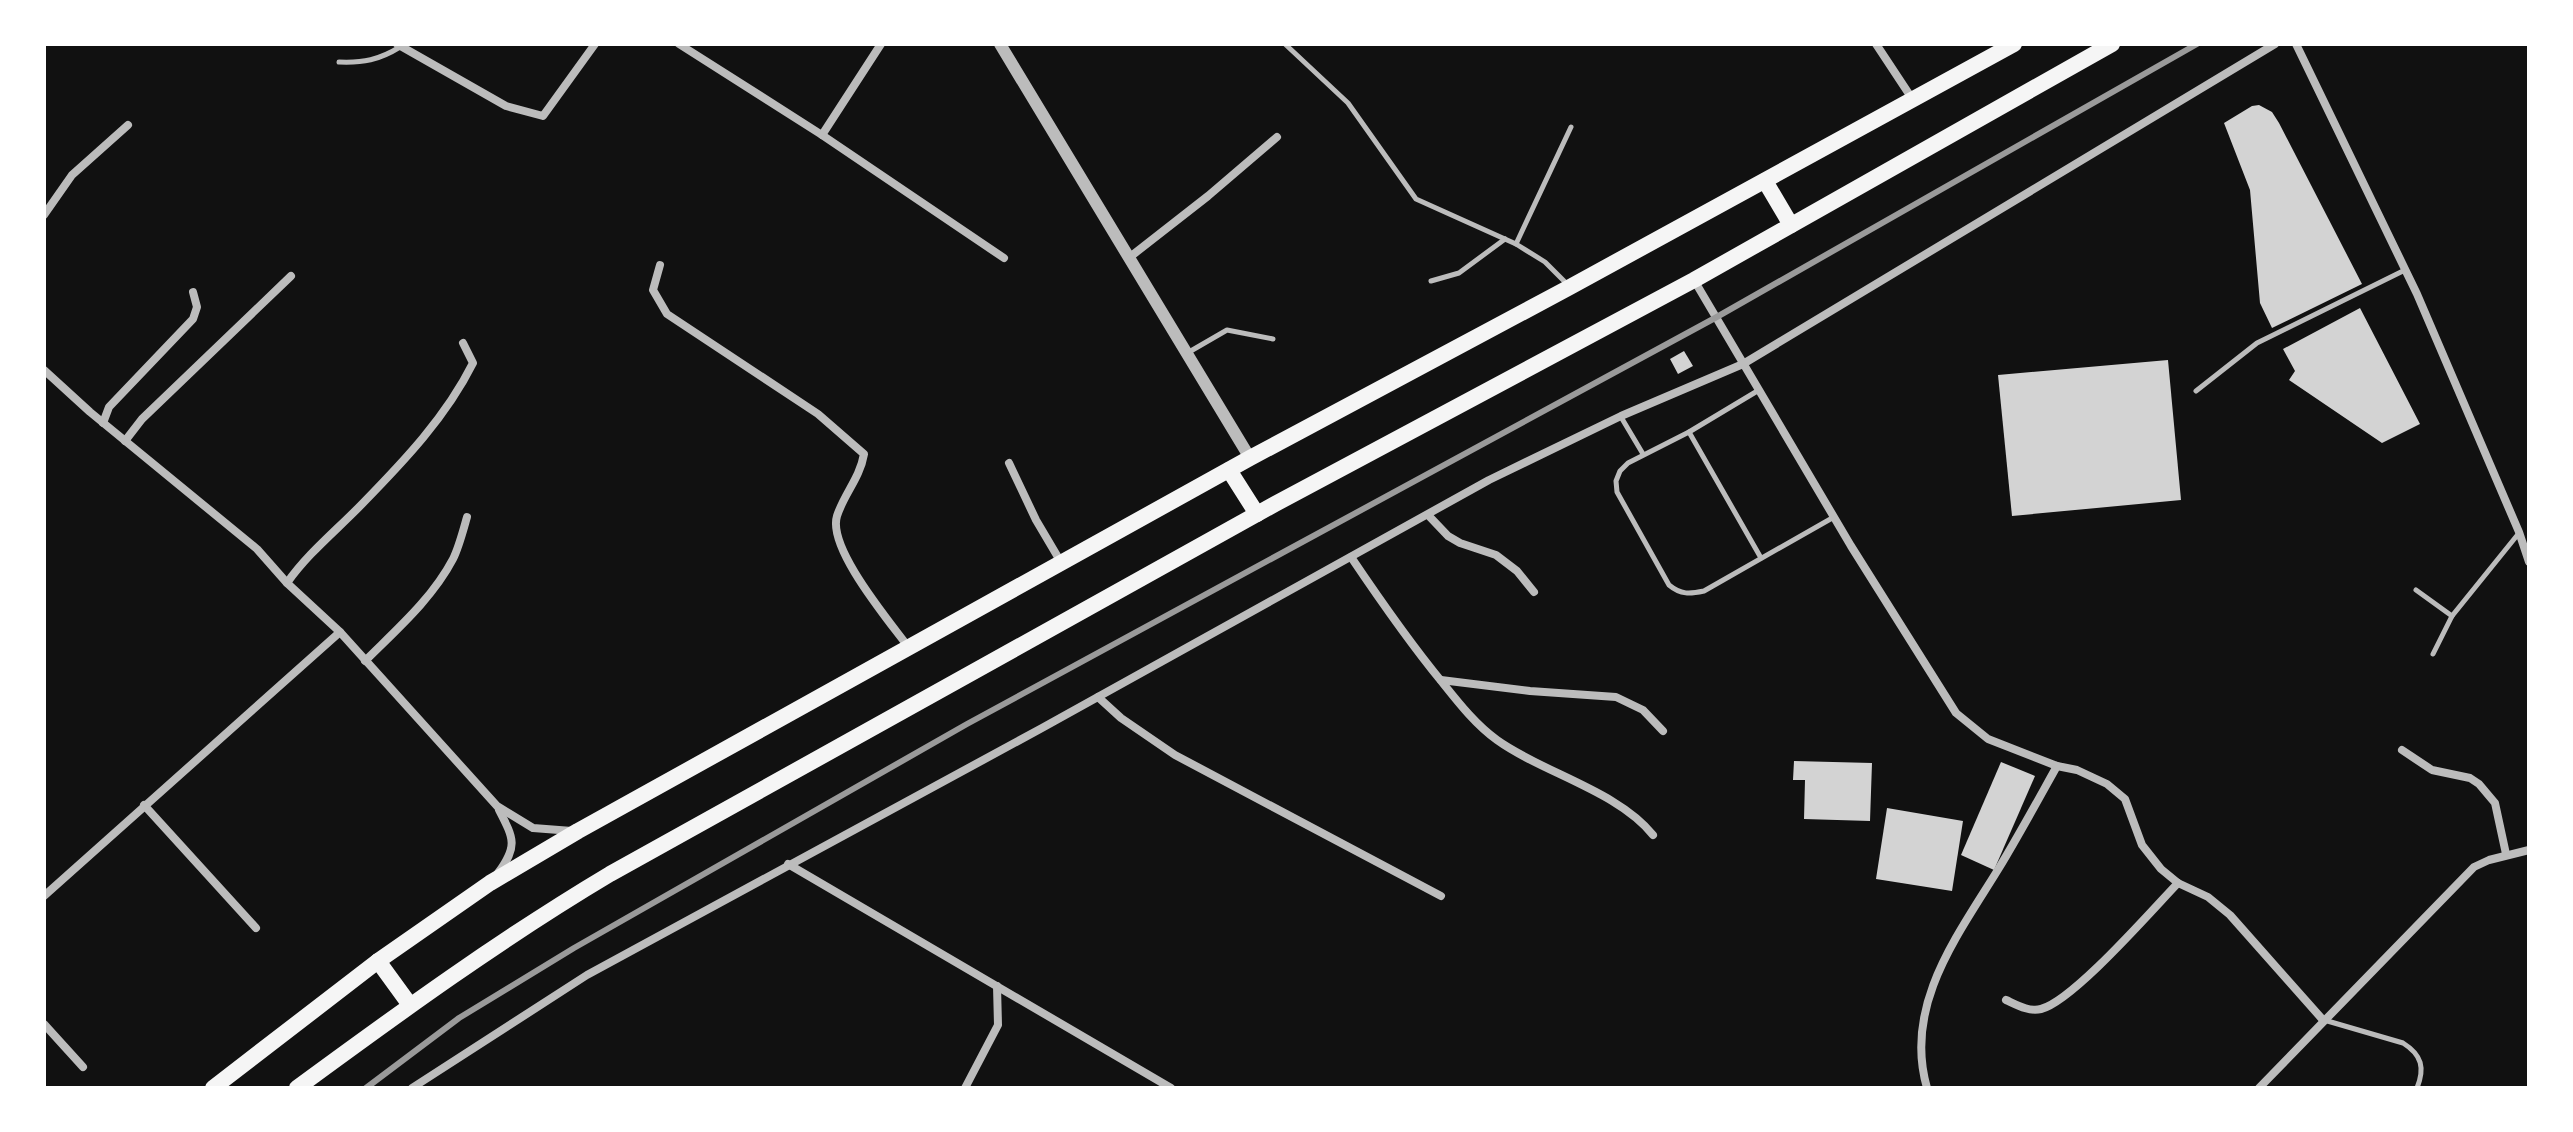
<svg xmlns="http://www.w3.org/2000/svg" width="2573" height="1132" font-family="'Asap Condensed',sans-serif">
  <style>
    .building { fill: #d3d3d3 }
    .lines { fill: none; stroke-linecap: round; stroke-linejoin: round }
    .service { stroke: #bcbcbc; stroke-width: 5 }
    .minor { stroke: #bcbcbc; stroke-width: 8 }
    .tertiary { stroke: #bcbcbc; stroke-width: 12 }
    .trunk { stroke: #f5f5f5; stroke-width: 16 }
    .rail { stroke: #9a9a9a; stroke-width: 6 }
  </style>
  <rect width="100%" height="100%" fill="#111"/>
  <g class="building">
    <path d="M2259 105 2272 112 2279 123 2362 284 2272 328 2260 303 2250 190 2224 123 2252 106Z"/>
    <path d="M2360 308 2420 424 2382 443 2289 380 2295 371 2283 349Z"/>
    <path d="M1684 351 1693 366 1678 374 1670 359Z"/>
    <path d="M2168 360 2181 500 2012 516 1998 375Z"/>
    <path d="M1794 761 1872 763 1870 821 1804 819 1805 780H1793Z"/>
    <path d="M2001 762 2035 776 1994 870 1961 855Z"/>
    <path d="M1887 808 1963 821 1952 891 1876 879Z"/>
  </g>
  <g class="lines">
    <g class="service">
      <path d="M1285 44 1348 103 1416 199 1516 244 1545 262 1567 284"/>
      <path d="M339 62C363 63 379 60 400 47"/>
      <path d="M1516 244 1571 127"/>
      <path d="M1431 281 1459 273 1505 239"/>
      <path d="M1189 352 1227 330 1273 339"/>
      <path d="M1759 390 1689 432 1628 463 1620 471 1616 481 1617 492 1669 585C1681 595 1690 594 1704 591L1834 517"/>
      <path d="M2196 391 2257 343 2405 270"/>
      <path d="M1621 417 1643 454"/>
      <path d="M1689 432 1761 558"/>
      <path d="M2416 590 2452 616"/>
      <path d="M2433 654 2452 616 2519 533"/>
      <path d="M2324 1020 2403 1043C2422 1055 2425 1068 2417 1088"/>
    </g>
    <g class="minor">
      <path d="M397 44 506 106 543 116 595 44"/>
      <path d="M679 44 822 135 1004 258"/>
      <path d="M1876 44 1913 100"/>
      <path d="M2296 44 2417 294 2519 532 2529 562"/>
      <path d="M822 135 881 44"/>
      <path d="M44 215 72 175 128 125"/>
      <path d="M1130 257 1208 196 1277 137"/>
      <path d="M660 265 653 290 667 314 818 414 864 454C860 478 844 494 837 516 827 548 890 622 909 648"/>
      <path d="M1694 280 1851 546 1956 713 1988 739 2057 766 2077 770 2107 784 2125 799 2142 845 2161 869 2178 883 2208 897 2230 915 2323 1020"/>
      <path d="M44 370 90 412 257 549 287 583 340 632 497 806 533 828 572 831"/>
      <path d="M103 423 109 407 193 319 197 307 193 292"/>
      <path d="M125 441 142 419 291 276"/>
      <path d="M1009 463 1036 520 1062 564"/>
      <path d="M1428 515 1448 536 1460 543 1496 555 1517 571 1534 592"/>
      <path d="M1351 557C1380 600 1409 642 1442 682 1458 702 1475 724 1497 740 1543 773 1618 791 1653 835"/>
      <path d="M287 583C308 553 337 530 363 503 404 461 446 417 473 363L463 343"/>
      <path d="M365 661C396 630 432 599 453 559 459 547 463 531 467 517"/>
      <path d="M1441 680 1530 691 1616 697 1643 710 1663 731"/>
      <path d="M1098 697 1121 718 1175 755 1441 896"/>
      <path d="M2402 750 2432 770 2470 778 2479 784 2495 803 2506 854"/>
      <path d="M144 805 256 928"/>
      <path d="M788 864 1171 1088"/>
      <path d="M498 873C518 846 514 839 499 810"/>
      <path d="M44 896 340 632"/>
      <path d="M2006 1000C2017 1005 2029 1012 2041 1009 2073 1001 2152 910 2178 883"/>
      <path d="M44 1024 83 1067"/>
      <path d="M412 1088 587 975 1042 728 1489 480 1621 416 1743 364 2275 44"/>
      <path d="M965 1088 998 1025 997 986"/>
      <path d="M1927 1088C1903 1005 1958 935 1999 868 2019 835 2038 800 2057 766"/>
      <path d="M2259 1088 2474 867 2489 860 2529 850"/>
    </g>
    <path class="tertiary" d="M1000 44 1250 458"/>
    <g class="trunk">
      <path d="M1765 181 1791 225"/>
      <path d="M1229 470 1257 514"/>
      <path d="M378 961 410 1005"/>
      <path d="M213 1088 378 961 490 883 578 831 1250 458 1570 287 2014 44"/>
      <path d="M297 1088C399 1013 501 939 610 874L1275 504 1694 280 2112 44"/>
    </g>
    <path class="rail" d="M366 1088 459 1018 574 948 967 724 1715 318 2197 44"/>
  </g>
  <rect width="2573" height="1132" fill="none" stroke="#ffffff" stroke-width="92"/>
</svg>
